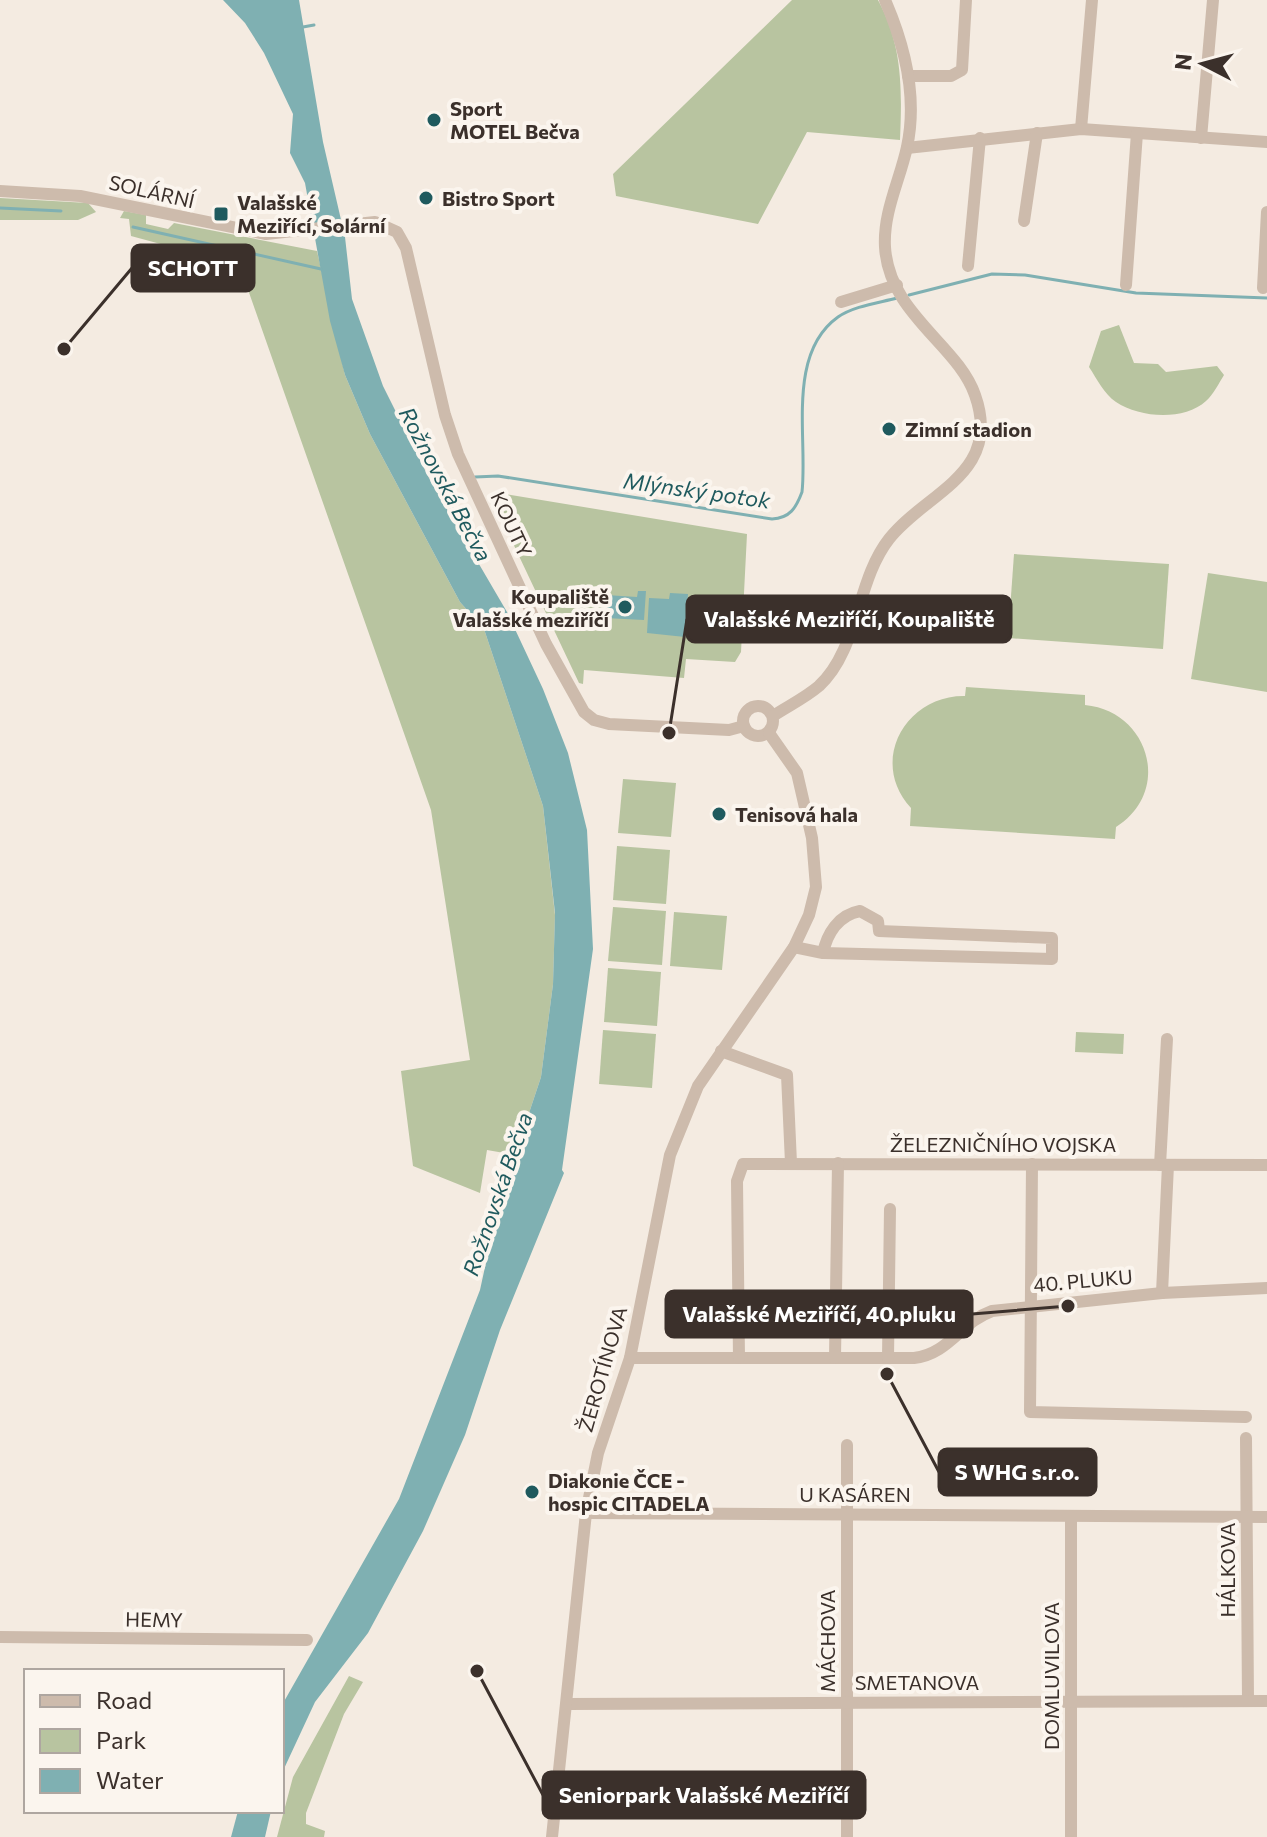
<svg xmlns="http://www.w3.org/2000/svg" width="1267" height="1837" font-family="Commissioner,sans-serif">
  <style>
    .green { fill: #b8c4a0 }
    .water { fill: #7fb0b2 }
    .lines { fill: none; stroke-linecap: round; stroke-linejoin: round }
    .stream { stroke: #7fb0b2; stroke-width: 3 }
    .street { stroke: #cdbbac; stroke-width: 12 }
    .poi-dot { fill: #1f5a5e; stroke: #fbf5ee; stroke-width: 3 }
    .labels { text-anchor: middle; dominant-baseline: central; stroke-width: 8; stroke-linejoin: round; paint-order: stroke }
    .poi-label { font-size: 20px; font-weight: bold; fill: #3b302b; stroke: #fbf5ee; text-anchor: start }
    .street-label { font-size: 20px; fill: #3b302b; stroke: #fbf5ee }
    .water-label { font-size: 22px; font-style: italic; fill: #1f5a5e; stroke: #fbf5ee }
    .leader { fill: none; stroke: #3b302b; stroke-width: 3 }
    .callout-dot { fill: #3b302b; stroke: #fbf5ee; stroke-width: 3 }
    .callout { fill: #3b302b; stroke: #3b302b; stroke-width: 3 }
    .callout-label { font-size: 22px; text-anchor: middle; font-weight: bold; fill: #fff }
  </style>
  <rect width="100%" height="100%" fill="#f4ebe1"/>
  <g class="green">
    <path d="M792 0H878C903 46 902 90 900 140L807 132 758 224 616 196 613 174Z"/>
    <path d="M0 198 88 203 96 212 78 220H0Z"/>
    <path d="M124 211 146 215V224L168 229 174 223 317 251 345 375 370 434 460 602 484 629 543 806 555 915 553 984 541 1077 515 1155 487 1150 480 1193 413 1166 401 1071 470 1060 431 810 246 284 220 260 131 236 129 219 120 218Z"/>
    <path d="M1119 325 1134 363 1158 364 1166 372 1217 366 1224 375C1219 383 1213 395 1206 401 1184 421 1140 418 1116 402 1104 394 1097 379 1089 367L1101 331Z"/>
    <path d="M505 494 747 534 741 652 735 662 686 659 684 678 584 670 583 684 579 683 493 501Z"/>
    <path d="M1014 554 1169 564 1163 649 1008 638Z"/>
    <path d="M1208 573 1267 582V692L1191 679Z"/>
    <path d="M966 687 1085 695V705C1149 711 1173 791 1116 827L1115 839 910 826 911 808C868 761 906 695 965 696Z"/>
    <path d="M623 779 676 783 671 837 618 833Z"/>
    <path d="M617 846 670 850 666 904 613 900Z"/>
    <path d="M613 907 666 911 662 965 608 961Z"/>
    <path d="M674 912 727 916 722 970 670 966Z"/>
    <path d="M608 968 661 972 657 1026 604 1022Z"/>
    <path d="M603 1030 656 1034 652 1088 599 1084Z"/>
    <path d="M1076 1032 1124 1034 1123 1054 1075 1052Z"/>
    <path d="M349 1676 363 1682 344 1714 306 1813V1824L325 1831 324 1837H277L293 1777Z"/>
  </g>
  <g class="water">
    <path d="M223 0H299L323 142 345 237 352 299 383 386 431 482 507 612 543 689 568 753 587 830 593 949 562 1170 564 1173 500 1330 465 1435 423 1531 368 1633 315 1702 282 1773V1705L399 1499 480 1290 509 1157 515 1155 541 1077 553 984 555 913 543 806 484 629 460 602 370 434 345 375 330 321 305 183 290 153 293 114 264 53 245 23Z"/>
    <path d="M638 591H646L644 620 605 618 606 595 637 597Z"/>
    <path d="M670 593 688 594 685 637 647 633 649 598 669 599Z"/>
    <path d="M238 1811H271L265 1837H231Z"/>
  </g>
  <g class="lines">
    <g class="stream">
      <path d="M303 27 314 25"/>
      <path d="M0 208 61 211"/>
      <path d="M133 227 321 269"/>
      <path d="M909 295 992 274 1025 275 1136 293 1267 298"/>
      <path d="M475 477 498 476 772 519C790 518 796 508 802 492 808 439 786 354 838 317 854 306 878 303 897 298"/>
      <path d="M447 515 461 495"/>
    </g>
    <g class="street">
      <path d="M908 76H951L962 70 966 0"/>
      <path d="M1081 129 1092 0"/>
      <path d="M1201 138 1213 0"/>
      <path d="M907 148 1081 129 1267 142"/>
      <path d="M0 191 80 196 266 234 375 222 397 232 406 248 445 415 458 454 546 644 584 712 594 720 609 724 729 730 744 726"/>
      <path d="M1024 221 1037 133"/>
      <path d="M968 266 980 138"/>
      <path d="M1126 285 1137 133"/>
      <path d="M1263 288 1267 212"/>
      <path d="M841 302 897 285"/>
      <circle cx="758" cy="721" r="15"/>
      <path d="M773 716C788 706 805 698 819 686 859 649 856 581 889 539 926 492 1003 474 975 395 958 345 889 314 885 247 883 212 900 180 907 147 918 96 905 46 885 0"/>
      <path d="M794 947 823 953 1052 959V938L879 931 878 921 860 911C838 915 827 934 823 953"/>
      <path d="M721 1051 787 1075 791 1163"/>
      <path d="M1032 1164 1030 1412 1246 1417"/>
      <path d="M1160 1165 1167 1039"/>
      <path d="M1162 1293 1168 1165"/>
      <path d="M630 1358H914C949 1354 961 1322 992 1311L1162 1293 1267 1288"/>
      <path d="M739 1358 737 1181 743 1164 1267 1165"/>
      <path d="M835 1358 838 1163"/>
      <path d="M888 1358 890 1209"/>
      <path d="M1246 1438 1248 1701"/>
      <path d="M847 1445V1837"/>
      <path d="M586 1513 1267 1517"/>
      <path d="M1071 1516V1837"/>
      <path d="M0 1637 307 1640"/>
      <path d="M567 1704 1267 1701"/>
      <path d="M552 1837 586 1513 598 1453 630 1358 670 1155 698 1086 794 947 809 915 816 887 812 838 797 773 769 733"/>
    </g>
  </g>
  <g class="poi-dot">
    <circle cx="434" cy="120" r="8"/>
    <circle cx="426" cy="198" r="8"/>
    <rect x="213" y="206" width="16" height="16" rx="4"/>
    <circle cx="889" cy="429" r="8"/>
    <circle cx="625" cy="607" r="8"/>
    <circle cx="719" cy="814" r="8"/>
    <circle cx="532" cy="1492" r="8"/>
  </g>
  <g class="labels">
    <g class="poi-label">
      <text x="450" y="108">Sport<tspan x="450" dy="23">MOTEL Bečva</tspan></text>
      <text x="442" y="198">Bistro Sport</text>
      <text x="237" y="202">Valašské<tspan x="237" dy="23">Meziřící, Solární</tspan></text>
      <text x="905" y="429">Zimní stadion</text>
      <text x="609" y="596" text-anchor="end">Koupaliště<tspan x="609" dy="23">Valašské meziříčí</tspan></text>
      <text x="735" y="814">Tenisová hala</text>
      <text x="548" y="1480">Diakonie ČCE -<tspan x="548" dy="23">hospic CITADELA</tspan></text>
    </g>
    <g class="street-label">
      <text transform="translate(152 191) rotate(13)">SOLÁRNÍ</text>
      <text transform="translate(512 524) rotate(65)">KOUTY</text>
      <text x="1003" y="1144">ŽELEZNIČNÍHO VOJSKA</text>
      <text transform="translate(1083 1280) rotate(-5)">40. PLUKU</text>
      <text transform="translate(602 1369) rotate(-74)">ŽEROTÍNOVA</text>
      <text x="855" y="1494">U KASÁREN</text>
      <text transform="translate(1227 1570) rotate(-90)">HÁLKOVA</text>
      <text transform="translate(154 1619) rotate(1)">HEMY</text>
      <text transform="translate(827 1641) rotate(-90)">MÁCHOVA</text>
      <text transform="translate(1051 1676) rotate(-90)">DOMLUVILOVA</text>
      <text x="917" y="1682">SMETANOVA</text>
    </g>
    <g class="water-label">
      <text transform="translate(446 484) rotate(62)">Rožnovská Bečva</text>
      <text transform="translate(697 490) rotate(8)">Mlýnský potok</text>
      <text transform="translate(497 1194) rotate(-71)">Rožnovská Bečva</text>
    </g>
  </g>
  <path class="leader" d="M64 349L132 268M669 733L687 619M1068 1306L972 1314M887 1374L939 1472M477 1671L543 1795"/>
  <g class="callout-dot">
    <circle cx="64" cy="349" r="8"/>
    <circle cx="669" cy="733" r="8"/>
    <circle cx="1068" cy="1306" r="8"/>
    <circle cx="887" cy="1374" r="8"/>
    <circle cx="477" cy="1671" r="8"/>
  </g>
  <g class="callout">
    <rect x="132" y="245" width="122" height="46" rx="8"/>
    <rect x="687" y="596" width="324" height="46" rx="8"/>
    <rect x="666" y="1291" width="306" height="46" rx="8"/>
    <rect x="939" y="1449" width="157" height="46" rx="8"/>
    <rect x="543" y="1772" width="322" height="46" rx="8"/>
  </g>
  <g class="callout-label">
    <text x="193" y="276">SCHOTT</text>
    <text x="849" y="627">Valašské Meziříčí, Koupaliště</text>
    <text x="819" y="1322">Valašské Meziříčí, 40.pluku</text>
    <text x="1017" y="1480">S WHG s.r.o.</text>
    <text x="704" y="1803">Seniorpark Valašské Meziříčí</text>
  </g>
  <rect x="24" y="1669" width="260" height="144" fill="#fbf5ee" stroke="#aea6a0" stroke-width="2"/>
  <rect x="40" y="1695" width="40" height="12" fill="#cdbbac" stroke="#aea6a0" stroke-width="2"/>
  <text x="96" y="1709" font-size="24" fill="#3b302b">Road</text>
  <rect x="40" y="1729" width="40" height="24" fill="#b8c4a0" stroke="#aea6a0" stroke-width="2"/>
  <text x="96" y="1749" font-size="24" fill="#3b302b">Park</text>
  <rect x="40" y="1769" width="40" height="24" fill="#7fb0b2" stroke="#aea6a0" stroke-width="2"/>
  <text x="96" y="1789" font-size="24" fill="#3b302b">Water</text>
  <g transform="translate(1203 64) rotate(276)" stroke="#fbf5ee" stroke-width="6" paint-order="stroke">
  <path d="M0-6L14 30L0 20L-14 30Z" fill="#3b302b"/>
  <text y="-12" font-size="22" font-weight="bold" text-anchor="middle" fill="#3b302b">N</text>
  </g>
</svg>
